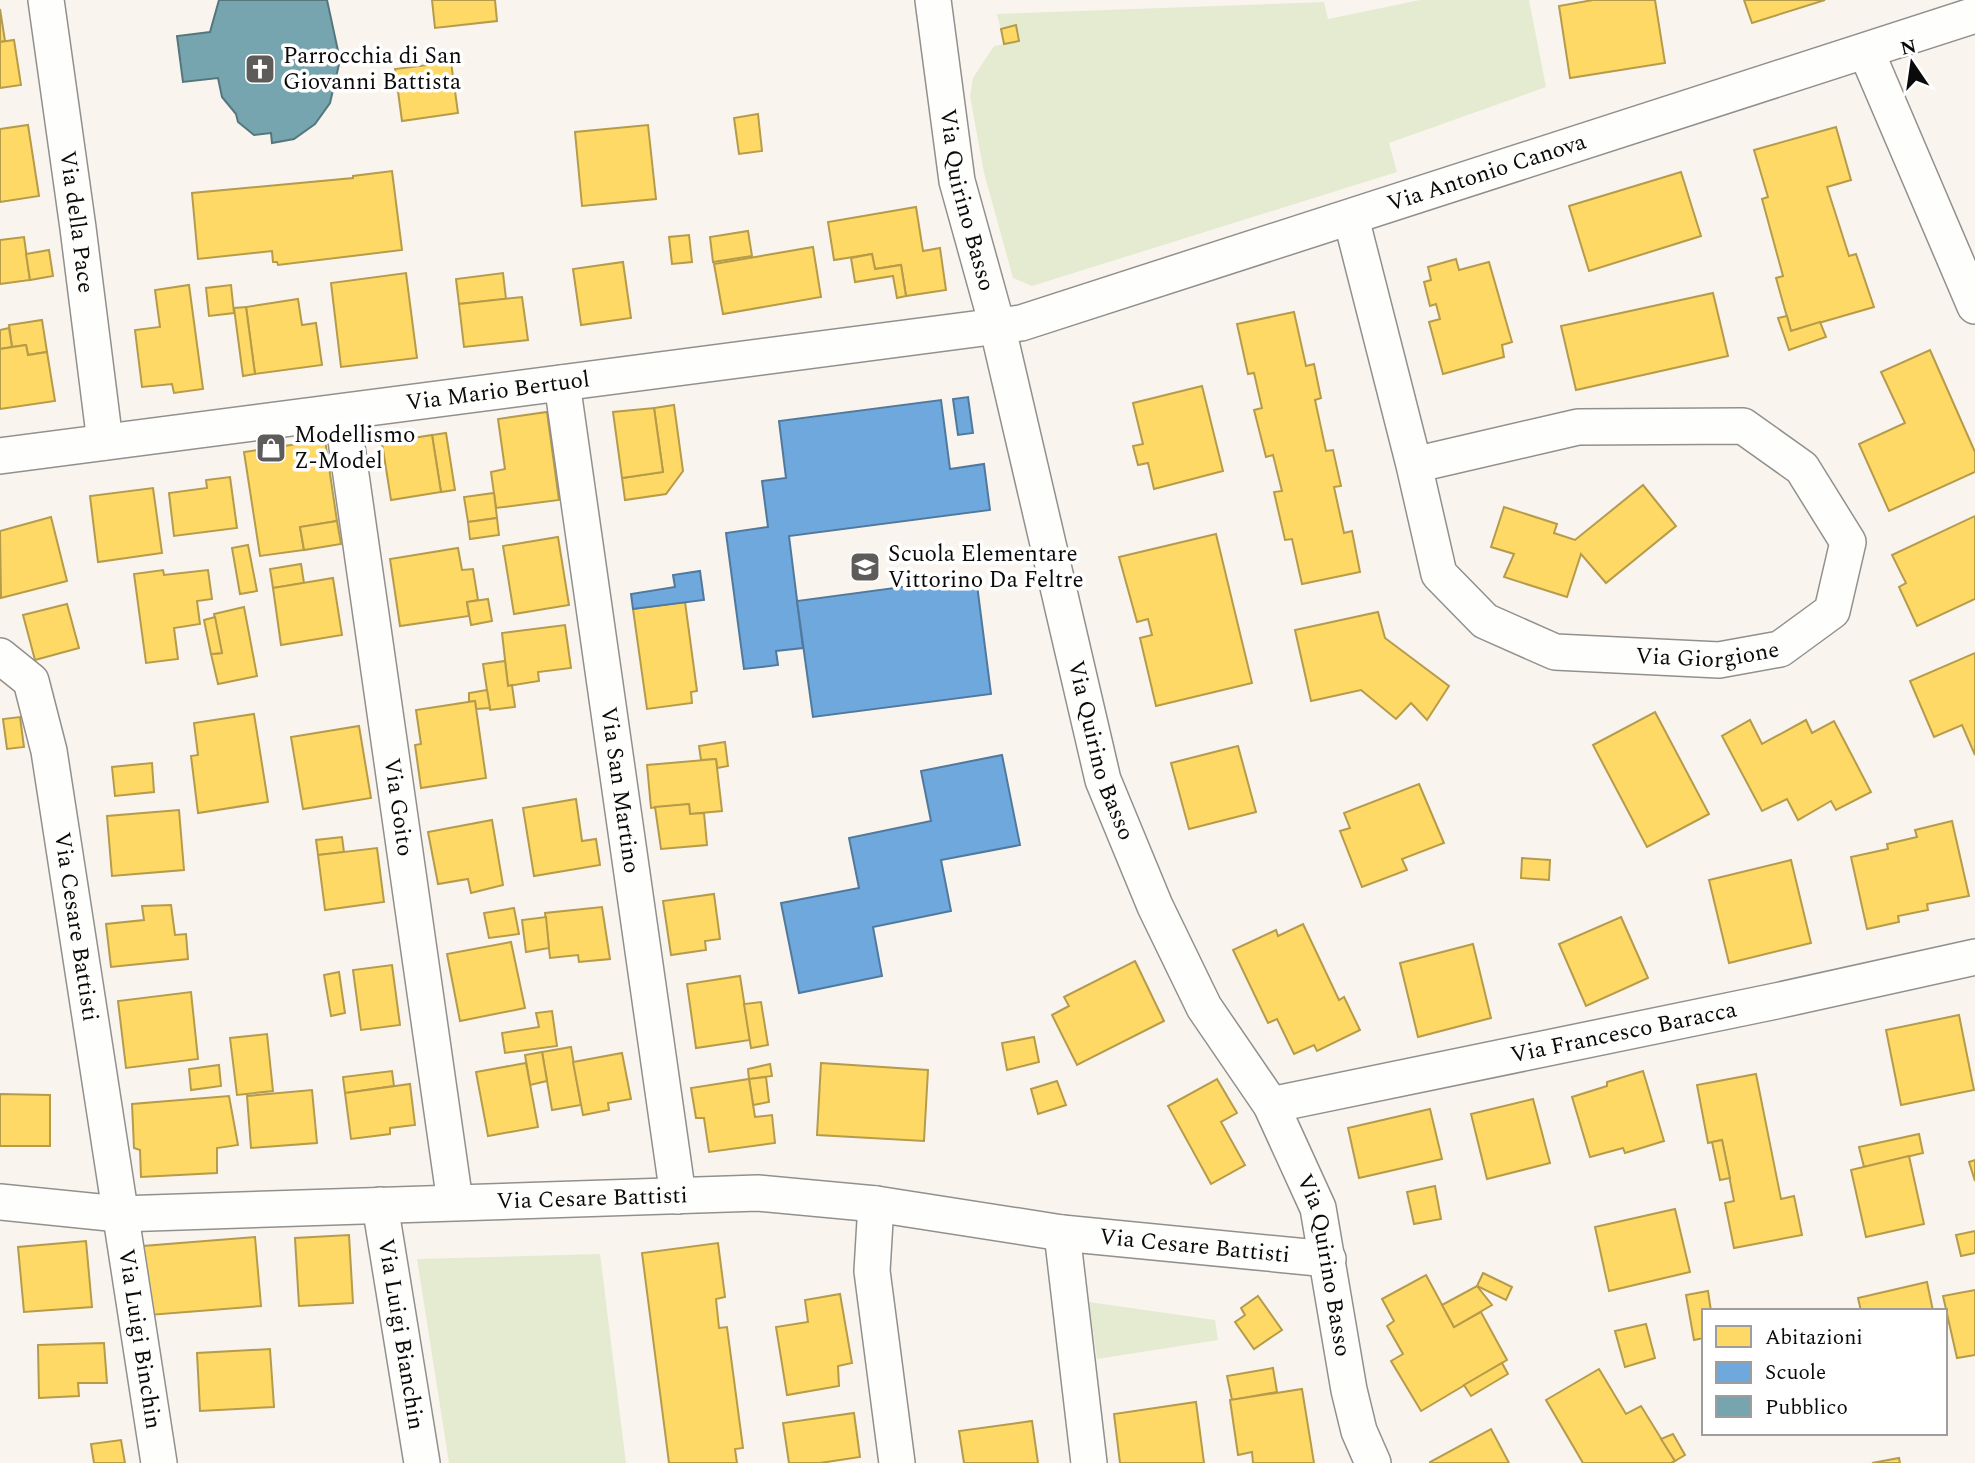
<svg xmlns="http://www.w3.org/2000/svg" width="1975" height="1463" font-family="Spectral,serif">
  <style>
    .green { fill: #e5ebd0 }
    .homes { fill: #ffd966; stroke: #b69b4a; stroke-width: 2 }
    .schools { fill: #6fa8dc; stroke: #51799d; stroke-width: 2 }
    .public { fill: #76a5af; stroke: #56767e; stroke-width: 2 }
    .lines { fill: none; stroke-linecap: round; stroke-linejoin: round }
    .street-casing { stroke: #92908d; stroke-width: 38 }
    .street { stroke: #fefefc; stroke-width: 35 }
    .labels { text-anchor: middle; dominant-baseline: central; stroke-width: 7; stroke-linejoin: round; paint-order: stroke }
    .poi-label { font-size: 23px; fill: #0a0a0a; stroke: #fff; text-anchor: start }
    .street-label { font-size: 23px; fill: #0a0a0a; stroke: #fff }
  </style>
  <rect width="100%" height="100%" fill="#f9f5ee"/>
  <g class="green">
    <path d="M1420 0H1529L1546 87 1389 143 1397 172 1032 286 1013 278 984 173 970 96 973 78 994 46 1004 44 997 14 1324 2 1328 19Z"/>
    <path d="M600 1254 626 1463H449L417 1259Z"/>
    <path d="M1089 1302 1215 1320 1218 1340 1097 1359Z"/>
  </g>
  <g class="homes">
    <path d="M432 0H495L497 21 435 28Z"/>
    <path d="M1593 0H1655L1665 63 1570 78 1559 6Z"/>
    <path d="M1744 0H1825L1752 23Z"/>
    <path d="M0 9 5 41 0 42Z"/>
    <path d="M1016 25 1019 41 1004 44 1001 29Z"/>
    <path d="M14 40 21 85 0 88V42Z"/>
    <path d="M451 62 458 113 402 121 395 69Z"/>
    <path d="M758 114 762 151 739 154 734 118Z"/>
    <path d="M28 125 39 196 0 202V129Z"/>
    <path d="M648 125 656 199 582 206 575 132Z"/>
    <path d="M1836 127 1851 180 1827 187 1849 256 1856 254 1874 307 1791 331 1776 278 1783 276 1762 199 1768 197 1754 150Z"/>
    <path d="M392 171 402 250 278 265 277 262H273L272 251 198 259 192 193 353 178V176Z"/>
    <path d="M1681 172 1701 236 1589 271 1569 206Z"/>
    <path d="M916 207 923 251 940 248 946 290 906 296 901 265 875 269 872 254 834 260 828 222Z"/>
    <path d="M748 231 752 256 713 262 710 237Z"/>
    <path d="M689 235 692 262 672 264 669 237Z"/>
    <path d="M24 237 30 280 0 284V240Z"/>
    <path d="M813 247 821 297 723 314 714 264Z"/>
    <path d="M49 250 53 276 30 280 26 254Z"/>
    <path d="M872 254 875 269 901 265 906 296 897 298 893 276 855 282 851 258Z"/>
    <path d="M1456 259 1459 270 1489 262 1512 342 1502 345 1504 357 1443 374 1429 322 1440 319 1436 304 1430 306 1424 282 1431 280 1428 267Z"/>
    <path d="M623 262 631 318 581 325 573 269Z"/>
    <path d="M406 273 417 358 341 367 331 283Z"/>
    <path d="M503 273 506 299 459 304 456 279Z"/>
    <path d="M189 285 203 389 174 393 172 384 142 387 135 330 160 327 155 290Z"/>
    <path d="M231 285 234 313 209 316 206 288Z"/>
    <path d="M1713 293 1728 356 1576 390 1561 326Z"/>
    <path d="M522 297 528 340 464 347 459 304Z"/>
    <path d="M298 299 302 325 316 323 322 365 255 374 246 307Z"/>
    <path d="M246 307 255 374 243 376 234 308Z"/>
    <path d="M1294 312 1306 366 1314 364 1321 398 1315 400 1326 451 1333 450 1341 486 1334 487 1344 533 1352 531 1360 572 1302 584 1292 539 1285 540 1274 492 1282 491 1273 455 1266 457 1254 410 1262 408 1254 373 1248 374 1237 324Z"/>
    <path d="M1787 316 1791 331 1820 322 1826 337 1789 350 1778 318Z"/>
    <path d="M42 320 47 352 28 355 26 345 12 347 9 325Z"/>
    <path d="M9 328 12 347 0 349V330Z"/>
    <path d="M26 345 28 355 47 352 55 401 0 409V349Z"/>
    <path d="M1930 350 1975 452V472L1889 511 1859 444 1905 423 1881 372Z"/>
    <path d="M1202 386 1223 471 1154 489 1148 463 1138 465 1133 446 1143 444 1133 403Z"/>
    <path d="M674 405 683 471 666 494 625 500 622 478 663 472 654 408Z"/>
    <path d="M654 408 663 472 622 478 613 412Z"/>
    <path d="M547 412 559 500 496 508 491 472 505 469 498 419Z"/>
    <path d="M446 433 455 490 441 492 432 435Z"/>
    <path d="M432 435 441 492 391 500 382 443Z"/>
    <path d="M325 440 337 521 300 527 304 550 260 556 244 452Z"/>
    <path d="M230 477 237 528 174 536 169 493 207 488 206 480Z"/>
    <path d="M1643 485 1676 526 1606 583 1581 554 1567 597 1504 577 1514 554 1491 547 1504 507 1557 524 1554 533 1575 540Z"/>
    <path d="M153 488 162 553 98 562 90 496Z"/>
    <path d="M494 493 497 518 468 522 464 497Z"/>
    <path d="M1975 516V599L1917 626 1899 587 1906 583 1892 555Z"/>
    <path d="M51 517 67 581 1 598 0 531Z"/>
    <path d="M497 518 499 535 470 539 468 522Z"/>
    <path d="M337 521 341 544 304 550 300 527Z"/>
    <path d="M1216 534 1252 683 1156 706 1140 638 1152 635 1148 619 1137 622 1119 557Z"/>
    <path d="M558 537 569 605 514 614 503 546Z"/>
    <path d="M248 545 257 591 240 594 232 548Z"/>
    <path d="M458 548 462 570 473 569 478 600 467 602 469 616 400 626 390 559Z"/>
    <path d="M301 564 304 583 273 588 270 569Z"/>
    <path d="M163 570 164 575 208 570 212 599 197 601 200 624 174 628 178 659 146 663 134 574Z"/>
    <path d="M333 578 342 635 281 645 273 588Z"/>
    <path d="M488 599 492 621 471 625 467 602Z"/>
    <path d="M685 602 697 691 691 692 692 703 647 709 633 609Z"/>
    <path d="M67 604 79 648 35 660 23 615Z"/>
    <path d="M244 607 257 676 218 684 211 654 222 653 214 614Z"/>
    <path d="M1378 612 1385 638 1449 686 1427 720 1411 703 1396 719 1361 690 1311 701 1295 630Z"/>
    <path d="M215 617 222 653 211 654 204 620Z"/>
    <path d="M565 625 571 668 538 672 539 681 508 686 502 633Z"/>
    <path d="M1975 653V755L1962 725 1934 737 1910 681Z"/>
    <path d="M505 661 508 686 512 685 515 707 490 710 483 664Z"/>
    <path d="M487 690 490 708 476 709 475 701 469 702V693Z"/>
    <path d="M475 701 486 778 421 788 415 745 421 744 416 710Z"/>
    <path d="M1655 712 1709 814 1647 847 1593 745Z"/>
    <path d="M254 714 268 802 198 813 191 756 198 755 194 723Z"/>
    <path d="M20 717 24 747 7 749 3 719Z"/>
    <path d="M1750 720 1762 744 1806 720 1812 733 1834 721 1871 792 1836 810 1831 801 1798 820 1787 799 1762 811 1722 736Z"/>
    <path d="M359 726 371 798 303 809 291 737Z"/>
    <path d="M725 742 728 766 717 768 716 759 701 760 699 746Z"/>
    <path d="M1238 746 1256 812 1189 829 1171 763Z"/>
    <path d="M716 759 722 811 690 814 689 804 651 808 647 765Z"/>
    <path d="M152 763 154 792 115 796 112 767Z"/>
    <path d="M1419 784 1444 843 1402 859 1407 870 1362 887 1340 831 1350 828 1344 813Z"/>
    <path d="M576 799 582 841 596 839 600 865 534 876 523 808Z"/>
    <path d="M689 804 690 814 704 813 707 845 661 849 655 807Z"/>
    <path d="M179 810 184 870 112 876 107 816Z"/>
    <path d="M492 820 503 885 471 893 468 879 438 884 428 832Z"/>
    <path d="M1952 821 1969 896 1927 904 1928 910 1898 916 1899 922 1867 929 1851 857 1888 849 1887 844 1917 837 1915 830Z"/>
    <path d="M342 837 344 852 318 855 316 840Z"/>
    <path d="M377 848 384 902 325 910 318 855Z"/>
    <path d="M1522 858 1550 860 1549 880 1521 878Z"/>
    <path d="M1791 860 1811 943 1729 963 1709 880Z"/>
    <path d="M714 894 720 939 705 941 706 950 671 955 663 901Z"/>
    <path d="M171 905 175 935 186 934 188 959 111 967 106 924 144 920 142 906Z"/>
    <path d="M602 907 610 959 579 962 578 955 550 958 545 913Z"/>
    <path d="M514 908 519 934 489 938 484 913Z"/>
    <path d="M546 917 549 948 526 952 522 920Z"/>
    <path d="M1621 917 1648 978 1586 1006 1559 944Z"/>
    <path d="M1303 924 1339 1000 1344 997 1360 1030 1317 1051 1314 1045 1294 1054 1277 1019 1268 1023 1233 950 1276 930 1278 936Z"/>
    <path d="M511 942 525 1008 460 1021 447 954Z"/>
    <path d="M1473 944 1491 1018 1418 1037 1400 963Z"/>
    <path d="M1135 961 1164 1021 1077 1065 1052 1015 1069 1006 1064 997Z"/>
    <path d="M392 965 400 1025 361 1030 353 970Z"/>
    <path d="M339 972 345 1013 331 1016 324 975Z"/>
    <path d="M740 976 750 1040 696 1048 687 984Z"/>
    <path d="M191 992 198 1059 126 1068 118 1001Z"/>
    <path d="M761 1002 768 1045 751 1048 744 1004Z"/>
    <path d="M552 1011 557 1046 505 1053 502 1033 539 1027 536 1013Z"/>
    <path d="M1959 1015 1974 1090 1901 1105 1886 1030Z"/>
    <path d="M267 1034 273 1091 237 1095 230 1038Z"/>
    <path d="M1034 1037 1039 1062 1007 1070 1002 1043Z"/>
    <path d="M571 1047 581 1105 552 1110 542 1052Z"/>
    <path d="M542 1052 547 1081 530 1085 525 1055Z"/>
    <path d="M622 1053 631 1099 608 1103 609 1110 583 1115 573 1062Z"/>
    <path d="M526 1063 538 1127 488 1136 476 1072Z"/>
    <path d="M821 1063 928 1070 924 1141 817 1135Z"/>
    <path d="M770 1064 772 1076 749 1079 748 1069Z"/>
    <path d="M219 1065 221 1086 191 1090 189 1069Z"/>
    <path d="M392 1071 394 1086 345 1093 343 1077Z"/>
    <path d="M1643 1071 1664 1141 1625 1153 1623 1148 1590 1157 1572 1097 1607 1086V1082Z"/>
    <path d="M1756 1074 1781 1199 1794 1196 1802 1235 1734 1248 1725 1203 1734 1201 1722 1140 1708 1143 1697 1085Z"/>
    <path d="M766 1077 769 1102 753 1105 749 1079Z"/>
    <path d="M749 1079 755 1117 772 1115 775 1143 709 1152 704 1118H696L691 1088Z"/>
    <path d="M1217 1079 1237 1113 1221 1122 1245 1165 1211 1184 1168 1106Z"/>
    <path d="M1057 1081 1066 1105 1038 1114 1031 1089Z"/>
    <path d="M410 1084 415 1125 390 1128V1134L351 1139 345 1093Z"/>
    <path d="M312 1090 317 1143 251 1148 247 1096Z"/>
    <path d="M0 1094 50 1095V1146H0Z"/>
    <path d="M229 1096 238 1145 217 1148V1173L141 1177 140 1150 134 1148 132 1104Z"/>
    <path d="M1533 1099 1550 1163 1487 1179 1471 1114Z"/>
    <path d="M1430 1109 1442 1159 1359 1178 1348 1128Z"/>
    <path d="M1919 1134 1923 1153 1864 1167 1859 1147Z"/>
    <path d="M1722 1140 1730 1178 1720 1180 1712 1142Z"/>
    <path d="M1909 1156 1924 1224 1866 1237 1851 1170Z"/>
    <path d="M1975 1160V1181L1969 1162Z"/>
    <path d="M1435 1186 1441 1219 1414 1224 1407 1192Z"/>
    <path d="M1675 1209 1690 1272 1609 1291 1595 1227Z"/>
    <path d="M1975 1231V1253L1961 1256 1956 1235Z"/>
    <path d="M349 1235 353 1303 299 1306 295 1238Z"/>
    <path d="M255 1237 261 1306 149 1315 143 1246Z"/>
    <path d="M86 1241 92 1307 24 1312 18 1247Z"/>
    <path d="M718 1243 725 1297 716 1299 719 1328 727 1327 743 1448 735 1449 737 1463H669L642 1253Z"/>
    <path d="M1483 1273 1512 1287 1506 1300 1477 1286Z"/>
    <path d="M1426 1275 1454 1327 1481 1312 1507 1360 1421 1411 1391 1361 1403 1354 1387 1326 1394 1321 1382 1299Z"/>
    <path d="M1927 1282 1933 1311H1861L1858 1298Z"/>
    <path d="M1477 1286 1492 1305 1454 1327 1442 1305Z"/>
    <path d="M1975 1290V1355L1957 1358 1943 1296Z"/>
    <path d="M1708 1291 1711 1311H1704V1338L1694 1340 1686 1295Z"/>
    <path d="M840 1294 852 1363 838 1366 839 1386 787 1395 776 1327 808 1322 805 1300Z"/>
    <path d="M1258 1296 1282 1330 1254 1349 1235 1322 1245 1315 1241 1308Z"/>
    <path d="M1646 1324 1655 1358 1625 1367 1615 1331Z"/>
    <path d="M104 1343 107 1383H78L79 1396 39 1398 38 1345Z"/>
    <path d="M270 1349 274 1407 200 1411 197 1353Z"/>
    <path d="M1502 1363 1508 1374 1471 1396 1464 1385Z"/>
    <path d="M1273 1368 1277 1392 1232 1400 1227 1376Z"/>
    <path d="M1599 1369 1626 1414 1641 1406 1675 1461 1671 1463H1583L1546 1400Z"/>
    <path d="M1302 1389 1314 1463H1253L1252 1452 1238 1455 1230 1400Z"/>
    <path d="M1196 1402 1204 1463H1120L1114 1414Z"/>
    <path d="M854 1413 860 1457 820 1463H789L783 1423Z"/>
    <path d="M1032 1421 1038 1463H964L959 1431Z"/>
    <path d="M1491 1429 1509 1463H1430V1462Z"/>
    <path d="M1673 1434 1685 1455 1675 1461 1661 1439Z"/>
    <path d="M121 1440 125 1463H94L91 1444Z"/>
    <path d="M1899 1458 1900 1463H1872Z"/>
  </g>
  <g class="schools">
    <path d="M968 397 973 433 958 435 953 399Z"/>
    <path d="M941 400 950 469 984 464 990 510 789 536 803 648 776 651 778 665 744 669 726 533 768 527 762 481 786 478 779 421Z"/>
    <path d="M700 571 704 600 633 609 631 594 675 587 673 575Z"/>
    <path d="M976 577 991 694 813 717 797 601Z"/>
    <path d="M1002 755 1020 845 941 860 951 911 873 927 882 976 799 993 781 903 859 888 849 838 931 821 921 771Z"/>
  </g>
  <path class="public" d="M219 0H327L340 60 330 103 315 124 294 139 272 143 271 133 254 135 238 122 236 114 222 97 218 78 183 82 177 36 210 32Z"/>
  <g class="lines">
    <g class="street-casing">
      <g id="street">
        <path id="s1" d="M46 0 78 228 105 442"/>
        <path id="s2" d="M933 0 957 181 997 325 1103 780 1155 906 1204 1007 1271 1105 1318 1208 1349 1390 1359 1431 1373 1463"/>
        <path d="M1866 51 1975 306"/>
        <path id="s3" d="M1351 218 1414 465 1439 574 1485 621 1555 652 1719 660 1780 649 1832 611 1848 542 1802 468 1743 426 1578 427 1414 465"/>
        <path id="s4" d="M562 383 678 1196"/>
        <path id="s5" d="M342 412 455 1202"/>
        <path id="s6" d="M0 456 1021 323 1975 15"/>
        <path id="s7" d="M0 656 31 681 49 751 159 1463"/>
        <path id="s8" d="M1271 1105 1776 1001 1975 957"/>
        <path id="s9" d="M0 1202 119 1214 758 1193 876 1204 1062 1233 1328 1259"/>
        <path d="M876 1204 872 1271 897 1463"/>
        <path id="s10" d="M380 1205 422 1463"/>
        <path d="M1062 1233 1089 1463"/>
      </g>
    </g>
    <use href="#street" class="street"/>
  </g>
  <defs>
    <g id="church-square" transform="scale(1.575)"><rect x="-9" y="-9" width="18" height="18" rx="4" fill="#5e5c5a" stroke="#fff"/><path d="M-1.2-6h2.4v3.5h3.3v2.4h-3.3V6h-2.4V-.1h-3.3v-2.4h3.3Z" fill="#fff"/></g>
    <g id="shop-square" transform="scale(1.575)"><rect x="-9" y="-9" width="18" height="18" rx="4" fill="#5e5c5a" stroke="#fff"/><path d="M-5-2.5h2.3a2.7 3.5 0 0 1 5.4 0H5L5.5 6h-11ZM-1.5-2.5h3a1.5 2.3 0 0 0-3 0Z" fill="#fff"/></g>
    <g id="school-square" transform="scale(1.575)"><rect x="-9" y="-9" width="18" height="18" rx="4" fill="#5e5c5a" stroke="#fff"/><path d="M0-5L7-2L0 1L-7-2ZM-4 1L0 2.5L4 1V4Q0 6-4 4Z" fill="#fff"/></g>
  </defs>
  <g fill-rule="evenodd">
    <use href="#church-square" x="260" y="69"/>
    <use href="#shop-square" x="271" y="448"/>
    <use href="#school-square" x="865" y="567"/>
  </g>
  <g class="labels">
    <g class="poi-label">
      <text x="283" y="56">Parrocchia di San<tspan x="283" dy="26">Giovanni Battista</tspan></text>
      <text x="294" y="435">Modellismo<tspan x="294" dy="26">Z-Model</tspan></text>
      <text x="888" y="554">Scuola Elementare<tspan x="888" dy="26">Vittorino Da Feltre</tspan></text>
    </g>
    <g class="street-label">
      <text stroke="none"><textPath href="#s6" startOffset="1519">Via Antonio Canova</textPath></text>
      <text stroke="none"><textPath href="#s2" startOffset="203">Via Quirino Basso</textPath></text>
      <text stroke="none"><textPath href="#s1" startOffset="224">Via della Pace</textPath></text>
      <text stroke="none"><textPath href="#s6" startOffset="502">Via Mario Bertuol</textPath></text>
      <text stroke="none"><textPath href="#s3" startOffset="662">Via Giorgione</textPath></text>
      <text stroke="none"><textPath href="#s2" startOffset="770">Via Quirino Basso</textPath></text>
      <text stroke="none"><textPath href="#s4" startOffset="411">Via San Martino</textPath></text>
      <text stroke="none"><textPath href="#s5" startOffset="399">Via Goito</textPath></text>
      <text stroke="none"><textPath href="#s7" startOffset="290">Via Cesare Battisti</textPath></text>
      <text stroke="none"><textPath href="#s8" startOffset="360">Via Francesco Baracca</textPath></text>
      <text stroke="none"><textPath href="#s9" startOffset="593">Via Cesare Battisti</textPath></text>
      <text stroke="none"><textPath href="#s9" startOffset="1199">Via Cesare Battisti</textPath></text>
      <text stroke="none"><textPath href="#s2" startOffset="1337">Via Quirino Basso</textPath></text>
      <text stroke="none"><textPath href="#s10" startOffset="131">Via Luigi Bianchin</textPath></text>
      <text stroke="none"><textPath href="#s7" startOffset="707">Via Luigi Binchin</textPath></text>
    </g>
  </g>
  <rect x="1702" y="1309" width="245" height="126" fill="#ffffff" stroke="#9d9d9d" stroke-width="2"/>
  <rect x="1716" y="1326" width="35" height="21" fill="#ffd966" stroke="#9d9d9d" stroke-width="2"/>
  <text x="1765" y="1344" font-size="21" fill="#0a0a0a">Abitazioni</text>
  <rect x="1716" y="1362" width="35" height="21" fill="#6fa8dc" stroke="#9d9d9d" stroke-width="2"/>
  <text x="1765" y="1379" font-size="21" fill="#0a0a0a">Scuole</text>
  <rect x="1716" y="1396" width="35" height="21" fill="#76a5af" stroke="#9d9d9d" stroke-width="2"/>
  <text x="1765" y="1414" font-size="21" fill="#0a0a0a">Pubblico</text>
  <g transform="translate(1912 63) rotate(347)" stroke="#ffffff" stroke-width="5" paint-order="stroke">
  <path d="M0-5L12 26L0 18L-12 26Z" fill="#0a0a0a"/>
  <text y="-10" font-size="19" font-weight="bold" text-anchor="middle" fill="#0a0a0a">N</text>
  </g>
</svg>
